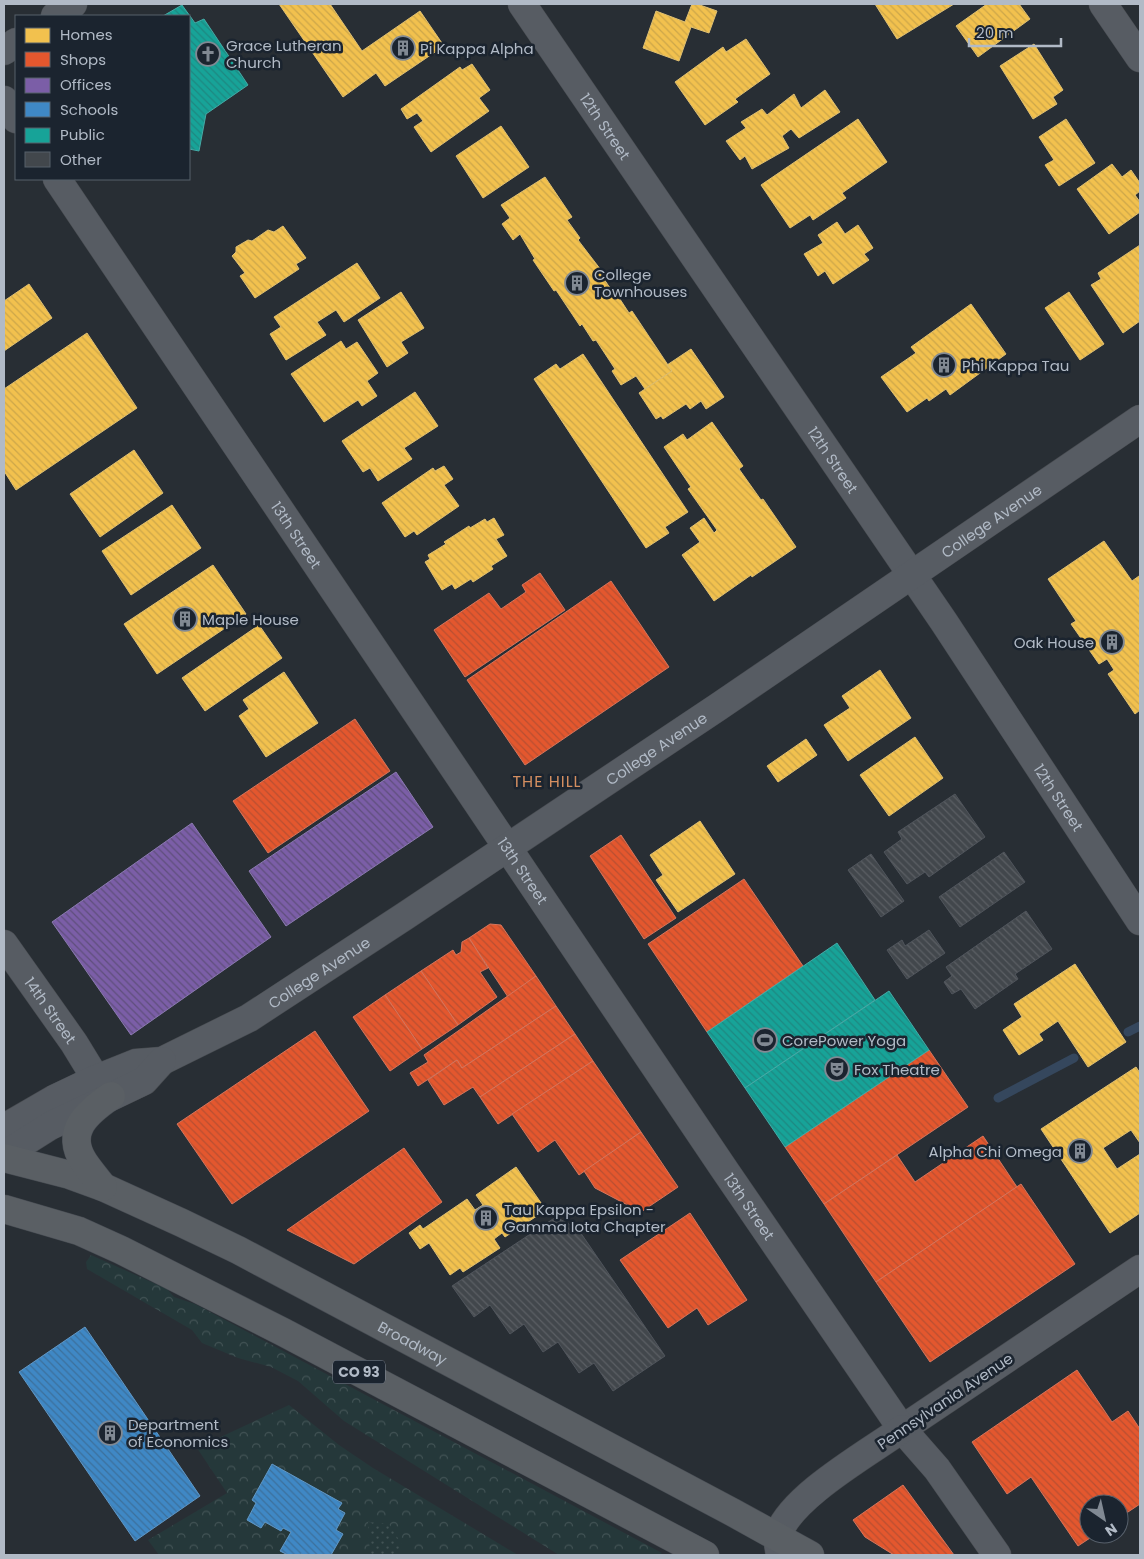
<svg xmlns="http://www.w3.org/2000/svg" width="1144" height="1559" font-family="Poppins,sans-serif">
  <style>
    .forest { fill: url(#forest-crowns) }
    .park { fill: url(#park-dots) }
    .homes { fill: url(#homes-back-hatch); stroke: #debf72 }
    .shops { fill: url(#shops-back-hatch); stroke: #d5755c }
    .offices { fill: url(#offices-back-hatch); stroke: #8b7ab0 }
    .schools { fill: url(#schools-back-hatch); stroke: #6197c5 }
    .public { fill: url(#public-back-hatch); stroke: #45aaa6 }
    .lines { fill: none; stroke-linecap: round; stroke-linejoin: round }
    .stream { stroke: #35475d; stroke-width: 9 }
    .building { fill: url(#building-back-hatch); stroke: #50555c }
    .minor-casing { stroke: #464a4f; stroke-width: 29 }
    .tertiary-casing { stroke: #464a4f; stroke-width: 29 }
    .primary-casing { stroke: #454a51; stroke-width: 29 }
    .minor { stroke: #575c63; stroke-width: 28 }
    .tertiary { stroke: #575c63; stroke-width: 28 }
    .primary { stroke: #5a5f64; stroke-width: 28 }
    .labels { text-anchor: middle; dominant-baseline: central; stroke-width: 5; stroke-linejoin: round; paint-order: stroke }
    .shield { fill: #1b242f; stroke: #848d99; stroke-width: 1 }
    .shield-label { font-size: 14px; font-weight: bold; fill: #b1bac6 }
    .poi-label { font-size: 15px; fill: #b1bac6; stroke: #1b242f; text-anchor: start }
    .street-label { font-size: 15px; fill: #b1bac6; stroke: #1b242f }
    .neighbourhood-label { font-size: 16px; letter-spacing: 1px; fill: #d38e60; stroke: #1b242f }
  </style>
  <defs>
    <pattern id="forest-crowns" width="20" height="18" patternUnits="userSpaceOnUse" patternTransform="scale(1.25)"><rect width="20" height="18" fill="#25383a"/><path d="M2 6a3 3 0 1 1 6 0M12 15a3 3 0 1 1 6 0" fill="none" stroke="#425355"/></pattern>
    <pattern id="park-dots" width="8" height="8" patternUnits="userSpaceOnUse" patternTransform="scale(1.25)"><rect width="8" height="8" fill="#25383a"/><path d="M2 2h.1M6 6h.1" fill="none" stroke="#425355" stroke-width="1.8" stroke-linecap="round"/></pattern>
    <pattern id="homes-back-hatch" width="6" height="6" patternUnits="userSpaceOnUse" patternTransform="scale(1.25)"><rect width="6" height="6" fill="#f2c14e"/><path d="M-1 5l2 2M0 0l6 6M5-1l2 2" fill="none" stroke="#cca64a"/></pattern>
    <pattern id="shops-back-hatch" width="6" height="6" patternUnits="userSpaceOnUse" patternTransform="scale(1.25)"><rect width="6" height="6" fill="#e4572e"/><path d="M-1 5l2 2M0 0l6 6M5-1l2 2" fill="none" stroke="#b84f31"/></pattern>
    <pattern id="offices-back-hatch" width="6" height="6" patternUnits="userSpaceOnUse" patternTransform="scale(1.25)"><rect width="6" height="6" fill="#7b5ea7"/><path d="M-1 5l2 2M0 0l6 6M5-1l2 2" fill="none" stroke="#5f4f7c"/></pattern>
    <pattern id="schools-back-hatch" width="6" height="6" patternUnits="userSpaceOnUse" patternTransform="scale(1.25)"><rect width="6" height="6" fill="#3f88c5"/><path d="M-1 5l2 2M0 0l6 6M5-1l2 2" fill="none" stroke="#3c709c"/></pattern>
    <pattern id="public-back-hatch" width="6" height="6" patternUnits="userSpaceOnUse" patternTransform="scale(1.25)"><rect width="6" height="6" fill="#17a398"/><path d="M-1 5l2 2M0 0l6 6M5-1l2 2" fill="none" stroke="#1e8881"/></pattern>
    <pattern id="building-back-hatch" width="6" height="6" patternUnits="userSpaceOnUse" patternTransform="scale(1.25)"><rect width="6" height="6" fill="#42474c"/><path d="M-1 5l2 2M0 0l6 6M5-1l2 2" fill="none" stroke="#5b5f64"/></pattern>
  </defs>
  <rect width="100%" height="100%" fill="#282e34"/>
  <g class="forest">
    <path d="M91 1255 167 1289 174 1297 195 1304 287 1353 662 1553 659 1555H559L344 1421 298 1381 271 1367 238 1358 202 1343 192 1330 87 1269 86 1262Z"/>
    <path d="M289 1405 339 1445 373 1468 518 1555H159L148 1540 227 1493 197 1448Z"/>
  </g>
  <path class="park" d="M368 1522 389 1524 404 1548 393 1555H370Z"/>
  <g class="homes">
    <path d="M279 4H330L362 51 420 11 444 46 385 86 376 73 343 97Z"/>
    <path d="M692 4H697L717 11 709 33 691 27 679 61 643 48 656 11 685 22Z"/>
    <path d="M875 4H954L897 39Z"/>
    <path d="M987 4H1019L1030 19 978 57 956 26Z"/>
    <path d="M746 39 770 74 735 99 738 102 705 125 675 82 723 47 726 52Z"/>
    <path d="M1034 44 1063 90 1053 97 1057 104 1033 119 1000 66Z"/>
    <path d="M472 64 490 90 479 98 489 111 431 152 414 127 423 121 417 113 407 119 401 109 460 67 462 70Z"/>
    <path d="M825 90 840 112 799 138 791 129 782 136 789 148 752 169 745 156 740 160 726 141 746 128 741 122 762 109 767 115 794 94 801 108Z"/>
    <path d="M858 119 887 162 842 193 846 198 813 220 810 215 790 228 761 185Z"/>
    <path d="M1066 119 1095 163 1059 186 1045 165 1054 160 1039 137Z"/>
    <path d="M501 126 529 167 483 198 456 156Z"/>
    <path d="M1112 164 1122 177 1131 170 1140 183V191L1135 195 1140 202V212L1109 234 1077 189Z"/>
    <path d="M545 177 572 217 567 220 580 238 578 240 604 274 602 276 614 294 616 293 629 313 632 311 672 371 645 389 636 376 621 385 612 371 615 369 596 340 593 341 582 324 580 326 556 290 554 291 533 260 535 259 520 234 513 240 502 224 510 218 501 205Z"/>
    <path d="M837 222 845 234 858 225 873 248 864 254 869 260 833 284 825 271 818 276 804 254 823 243 818 235Z"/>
    <path d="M283 226 306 258 296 264 299 269 255 298 240 276 245 273 232 256 236 252V247L248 240 252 241 268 230 274 232Z"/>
    <path d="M1140 245V321L1123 333 1091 285 1101 279 1098 273Z"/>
    <path d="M357 263 380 298 344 322 336 310 317 322 326 335 286 360 270 334 281 327 274 317Z"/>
    <path d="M29 284 52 318 4 351V301Z"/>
    <path d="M401 292 424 328 401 342 408 353 387 367 358 320Z"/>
    <path d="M1069 292 1104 344 1080 360 1045 308Z"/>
    <path d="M971 304 1006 354 950 395 946 389 929 401 927 398 907 412 881 377 916 353 911 347Z"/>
    <path d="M87 333 137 408 16 490 4 471V389Z"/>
    <path d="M341 341 346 349 357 342 378 373 367 381 377 396 362 406 358 400 324 422 291 374Z"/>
    <path d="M691 349 724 397 706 409 701 401 690 409 686 404 663 419 661 416 656 419 639 393 672 371 667 365Z"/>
    <path d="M583 354 688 512 665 527 669 533 646 548 534 379 556 364 560 369Z"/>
    <path d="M415 392 438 426 404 448 412 459 378 481 370 468 363 472 342 441Z"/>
    <path d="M712 422 743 466 739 469 761 500 763 499 796 547 752 577 751 575 714 601 682 555 700 542 690 528 704 518 714 533 717 530 688 489 691 487 664 447 683 434 687 440Z"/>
    <path d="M134 450 163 493 100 537 70 494Z"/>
    <path d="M444 466 453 479 444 485 459 506 417 535 414 531 405 537 382 503 433 468 435 471Z"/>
    <path d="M172 505 201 548 131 595 102 551Z"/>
    <path d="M494 518 504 535 496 539 507 556 491 566 493 569 473 582 471 579 455 589 452 584 442 590 425 562 430 559 428 555 446 544 444 542 469 526 470 528 485 519 487 522Z"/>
    <path d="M1104 541 1132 581 1139 576 1140 578V710L1135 714 1108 674 1114 670 1107 659 1099 664 1071 624 1076 621 1048 579Z"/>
    <path d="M213 565 246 614 157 674 124 624Z"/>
    <path d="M259 625 282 658 205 711 182 678Z"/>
    <path d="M880 670 911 718 848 761 824 725 850 708 842 696Z"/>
    <path d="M284 672 318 723 266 757 239 716 249 709 243 700Z"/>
    <path d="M915 737 943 778 889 816 860 775Z"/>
    <path d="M806 739 817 755 778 782 767 766Z"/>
    <path d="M700 821 735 874 678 912 656 880 663 875 650 855Z"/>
    <path d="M1075 964 1126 1042 1088 1067 1058 1021 1039 1034 1043 1040 1019 1055 1003 1030 1022 1017 1014 1004Z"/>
    <path d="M1136 1067 1140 1073V1143L1131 1130 1103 1148 1117 1169 1140 1154V1213L1110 1233 1041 1129Z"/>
    <path d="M516 1167 546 1210 505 1237 502 1233 494 1239 500 1248 463 1272 460 1268 450 1275 429 1243 420 1249 409 1233 420 1225 423 1229 467 1199 475 1210 483 1205 476 1195Z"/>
  </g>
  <g class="shops">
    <path d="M540 573 565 610 465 677 434 630 489 593 501 609 526 592 522 585Z"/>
    <path d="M611 581 669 667 525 765 467 680Z"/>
    <path d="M355 719 390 771 268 853 233 801Z"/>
    <path d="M621 835 676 918 644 939 590 856Z"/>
    <path d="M744 879 803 966 707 1032 648 944Z"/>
    <path d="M490 924 501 925 536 976 508 997 469 938Z"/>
    <path d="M469 938 488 968 480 972 497 997 458 1025 421 971 453 950 456 955 461 952 462 942Z"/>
    <path d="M421 971 458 1025 422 1049 385 995Z"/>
    <path d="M536 976 556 1006 462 1068 457 1060 418 1086 410 1073 428 1062 424 1055Z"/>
    <path d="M385 995 422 1049 390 1071 353 1017Z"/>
    <path d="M556 1006 575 1034 480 1097 473 1087 444 1105 428 1080 457 1060 462 1068Z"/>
    <path d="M315 1031 369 1111 232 1204 177 1124Z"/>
    <path d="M575 1034 593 1061 498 1124 480 1097Z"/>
    <path d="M929 1050 968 1107 824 1204 785 1147Z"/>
    <path d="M593 1061 641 1132 579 1175 555 1140 538 1152 512 1114Z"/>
    <path d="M641 1132 678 1187 641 1212 595 1188 584 1171Z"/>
    <path d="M983 1136 1017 1187 876 1282 824 1204 897 1155 915 1182Z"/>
    <path d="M404 1148 442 1202 354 1264 287 1230Z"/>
    <path d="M1021 1184 1075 1264 930 1362 876 1282Z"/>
    <path d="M690 1213 747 1300 708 1325 697 1308 668 1328 620 1260Z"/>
    <path d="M1077 1370 1112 1422 1128 1411 1140 1429V1504L1119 1518V1504H1089V1534H1096L1078 1546 1031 1477 1007 1494 972 1442Z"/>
    <path d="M903 1485 954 1555H894L865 1537 853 1520Z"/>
  </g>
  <g class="offices">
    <path d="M396 772 433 827 286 926 249 871Z"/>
    <path d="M192 823 271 937 131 1035 52 922Z"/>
  </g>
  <g class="schools">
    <path d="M85 1327 200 1496 135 1541 19 1372Z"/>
    <path d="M272 1464 342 1503 338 1509 345 1513 336 1530 343 1534 331 1555H305L301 1554V1555H288L280 1551 291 1532 283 1528 281 1531 265 1522 261 1528 247 1520 256 1503 252 1500Z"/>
  </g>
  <g class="public">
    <path d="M182 5 195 23 204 19 248 85 206 114 199 151 189 149V16H163Z"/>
    <path d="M837 943 875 1000 745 1088 707 1032Z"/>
    <path d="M889 991 929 1050 785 1147 745 1088Z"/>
  </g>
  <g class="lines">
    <g class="stream">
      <path d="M1128 1032 1140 1026"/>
      <path d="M998 1098 1074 1058"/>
    </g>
  </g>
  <g class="building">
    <path d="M955 794 985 837 929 877 925 872 907 884 884 852 902 839 898 832Z"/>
    <path d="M1004 852 1025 882 960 927 939 897Z"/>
    <path d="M871 854 904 901 881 917 848 870Z"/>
    <path d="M1026 911 1052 949 1015 974 1018 979 975 1009 961 989 952 994 944 982 952 976 946 967Z"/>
    <path d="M929 930 945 953 907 979 887 950 902 940 905 946Z"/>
    <path d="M556 1217 578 1229 665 1356 613 1391 594 1363 579 1373 558 1342 543 1352 524 1324 510 1334 490 1305 474 1317 452 1286Z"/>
  </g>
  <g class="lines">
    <g class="minor-casing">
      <g id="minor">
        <path id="s1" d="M522 4 944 622 1140 921"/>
        <path d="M1103 4 1140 58"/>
        <path d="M55 16 73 4"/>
        <path d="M4 51 16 42"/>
        <path id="s2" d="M4 944 74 1043 96 1079"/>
        <path d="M902 1429 1140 1269"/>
      </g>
    </g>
    <g class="tertiary-casing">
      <g id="tertiary">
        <path d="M4 100 16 119"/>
        <path id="s3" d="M57 179 724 1169 902 1429 937 1469 997 1555"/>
        <path id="s4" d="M4 1128 54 1099 96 1079 136 1063 162 1061 249 1018 405 916 718 707 1140 419"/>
        <path d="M4 1155 50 1126 144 1081 162 1061"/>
        <path d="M780 1555C779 1549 777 1542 778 1536 788 1498 870 1452 902 1429"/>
      </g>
    </g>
    <g class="primary-casing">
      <g id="primary">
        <path id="s5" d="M4 1158 70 1175 103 1187 182 1223 238 1250 732 1512 810 1555"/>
        <path d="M103 1187C97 1179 90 1171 84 1162 64 1131 88 1112 111 1096"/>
        <path d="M4 1209 79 1231 121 1250 283 1332 705 1555"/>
      </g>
    </g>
    <use href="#minor" class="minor"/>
    <use href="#tertiary" class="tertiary"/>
    <use href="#primary" class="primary"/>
  </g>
  <defs>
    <g id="building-ring" transform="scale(1.25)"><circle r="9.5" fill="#1b242f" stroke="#818993" stroke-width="1.5"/><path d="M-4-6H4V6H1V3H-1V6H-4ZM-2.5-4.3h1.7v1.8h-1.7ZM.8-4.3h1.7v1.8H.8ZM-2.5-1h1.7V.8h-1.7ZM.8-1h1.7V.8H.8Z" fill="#818993"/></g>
    <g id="church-ring" transform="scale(1.25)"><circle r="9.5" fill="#1b242f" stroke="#818993" stroke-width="1.5"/><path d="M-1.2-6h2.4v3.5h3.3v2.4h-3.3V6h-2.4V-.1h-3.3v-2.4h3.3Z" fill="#818993"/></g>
    <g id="stadium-ring" transform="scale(1.25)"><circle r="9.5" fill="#1b242f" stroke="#818993" stroke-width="1.5"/><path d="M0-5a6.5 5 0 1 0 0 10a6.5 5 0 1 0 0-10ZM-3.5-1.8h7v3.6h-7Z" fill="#818993"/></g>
    <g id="theatre-ring" transform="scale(1.25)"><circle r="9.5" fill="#1b242f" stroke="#818993" stroke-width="1.5"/><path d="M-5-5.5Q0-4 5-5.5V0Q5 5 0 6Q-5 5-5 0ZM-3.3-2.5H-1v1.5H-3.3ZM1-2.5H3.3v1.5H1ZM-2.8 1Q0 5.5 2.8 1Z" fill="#818993"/></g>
  </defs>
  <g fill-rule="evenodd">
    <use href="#building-ring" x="403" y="48"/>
    <use href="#church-ring" x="208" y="54"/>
    <use href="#building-ring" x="577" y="283"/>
    <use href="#building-ring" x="944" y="365"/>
    <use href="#building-ring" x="185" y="619"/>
    <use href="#building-ring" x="1112" y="642"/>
    <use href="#stadium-ring" x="765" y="1040"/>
    <use href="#theatre-ring" x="837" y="1069"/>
    <use href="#building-ring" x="1080" y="1151"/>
    <use href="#building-ring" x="486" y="1218"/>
    <use href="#building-ring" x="110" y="1433"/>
  </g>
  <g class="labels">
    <rect class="shield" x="333" y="1360.5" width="52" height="23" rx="4"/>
    <g class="shield-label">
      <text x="359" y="1372">CO 93</text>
    </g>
    <g class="poi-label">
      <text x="226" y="45">Grace Lutheran<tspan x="226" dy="17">Church</tspan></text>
      <text x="420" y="48">Pi Kappa Alpha</text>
      <text x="594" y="274">College<tspan x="594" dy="17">Townhouses</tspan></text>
      <text x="962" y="365">Phi Kappa Tau</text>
      <text x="202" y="619">Maple House</text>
      <text x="1094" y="642" text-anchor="end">Oak House</text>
      <text x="782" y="1040">CorePower Yoga</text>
      <text x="854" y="1069">Fox Theatre</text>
      <text x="1062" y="1151" text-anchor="end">Alpha Chi Omega</text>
      <text x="504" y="1209">Tau Kappa Epsilon -<tspan x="504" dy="17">Gamma Iota Chapter</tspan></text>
      <text x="128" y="1424">Department<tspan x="128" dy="17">of Economics</tspan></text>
    </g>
    <g class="street-label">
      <text stroke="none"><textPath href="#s1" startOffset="148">12th Street</textPath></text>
      <text stroke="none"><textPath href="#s1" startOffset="552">12th Street</textPath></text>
      <text stroke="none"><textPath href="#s4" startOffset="1164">College Avenue</textPath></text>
      <text stroke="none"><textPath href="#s3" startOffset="429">13th Street</textPath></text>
      <text stroke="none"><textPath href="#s4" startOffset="759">College Avenue</textPath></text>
      <text stroke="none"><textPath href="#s1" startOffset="958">12th Street</textPath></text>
      <text stroke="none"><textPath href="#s3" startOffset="834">13th Street</textPath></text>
      <text stroke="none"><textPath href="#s4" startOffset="354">College Avenue</textPath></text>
      <text stroke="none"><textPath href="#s2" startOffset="81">14th Street</textPath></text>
      <text stroke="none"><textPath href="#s3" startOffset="1239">13th Street</textPath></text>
      <text stroke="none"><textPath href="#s5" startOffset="450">Broadway</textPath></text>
      <text transform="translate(945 1401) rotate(-34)">Pennsylvania Avenue</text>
    </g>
    <g class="neighbourhood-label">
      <text x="547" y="781">THE HILL</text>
    </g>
  </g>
  <rect width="1144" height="1559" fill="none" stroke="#b1bac6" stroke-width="10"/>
  <rect x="15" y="15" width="175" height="165" fill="#1b242f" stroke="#57606b"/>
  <rect x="25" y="28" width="25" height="15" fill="#f2c14e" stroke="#57606b"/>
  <text x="60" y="40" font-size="15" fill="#b1bac6">Homes</text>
  <rect x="25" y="52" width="25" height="15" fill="#e4572e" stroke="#57606b"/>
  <text x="60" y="65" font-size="15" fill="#b1bac6">Shops</text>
  <rect x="25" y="78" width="25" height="15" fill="#7b5ea7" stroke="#57606b"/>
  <text x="60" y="90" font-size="15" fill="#b1bac6">Offices</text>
  <rect x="25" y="102" width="25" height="15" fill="#3f88c5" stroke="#57606b"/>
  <text x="60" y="115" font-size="15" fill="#b1bac6">Schools</text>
  <rect x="25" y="128" width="25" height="15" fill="#17a398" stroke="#57606b"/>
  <text x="60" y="140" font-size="15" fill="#b1bac6">Public</text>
  <rect x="25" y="152" width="25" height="15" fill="#42474c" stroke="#57606b"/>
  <text x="60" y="165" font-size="15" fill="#b1bac6">Other</text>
  <g transform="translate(1104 1519) rotate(146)"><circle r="24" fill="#1b242f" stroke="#57606b"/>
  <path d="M0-4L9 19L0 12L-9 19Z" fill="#818993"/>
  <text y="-8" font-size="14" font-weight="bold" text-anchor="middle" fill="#b1bac6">N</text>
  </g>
  <path d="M969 38v8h92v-8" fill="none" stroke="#b1bac6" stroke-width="2.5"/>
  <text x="976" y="38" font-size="15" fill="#b1bac6" stroke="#1b242f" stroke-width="4" paint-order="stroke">20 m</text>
</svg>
